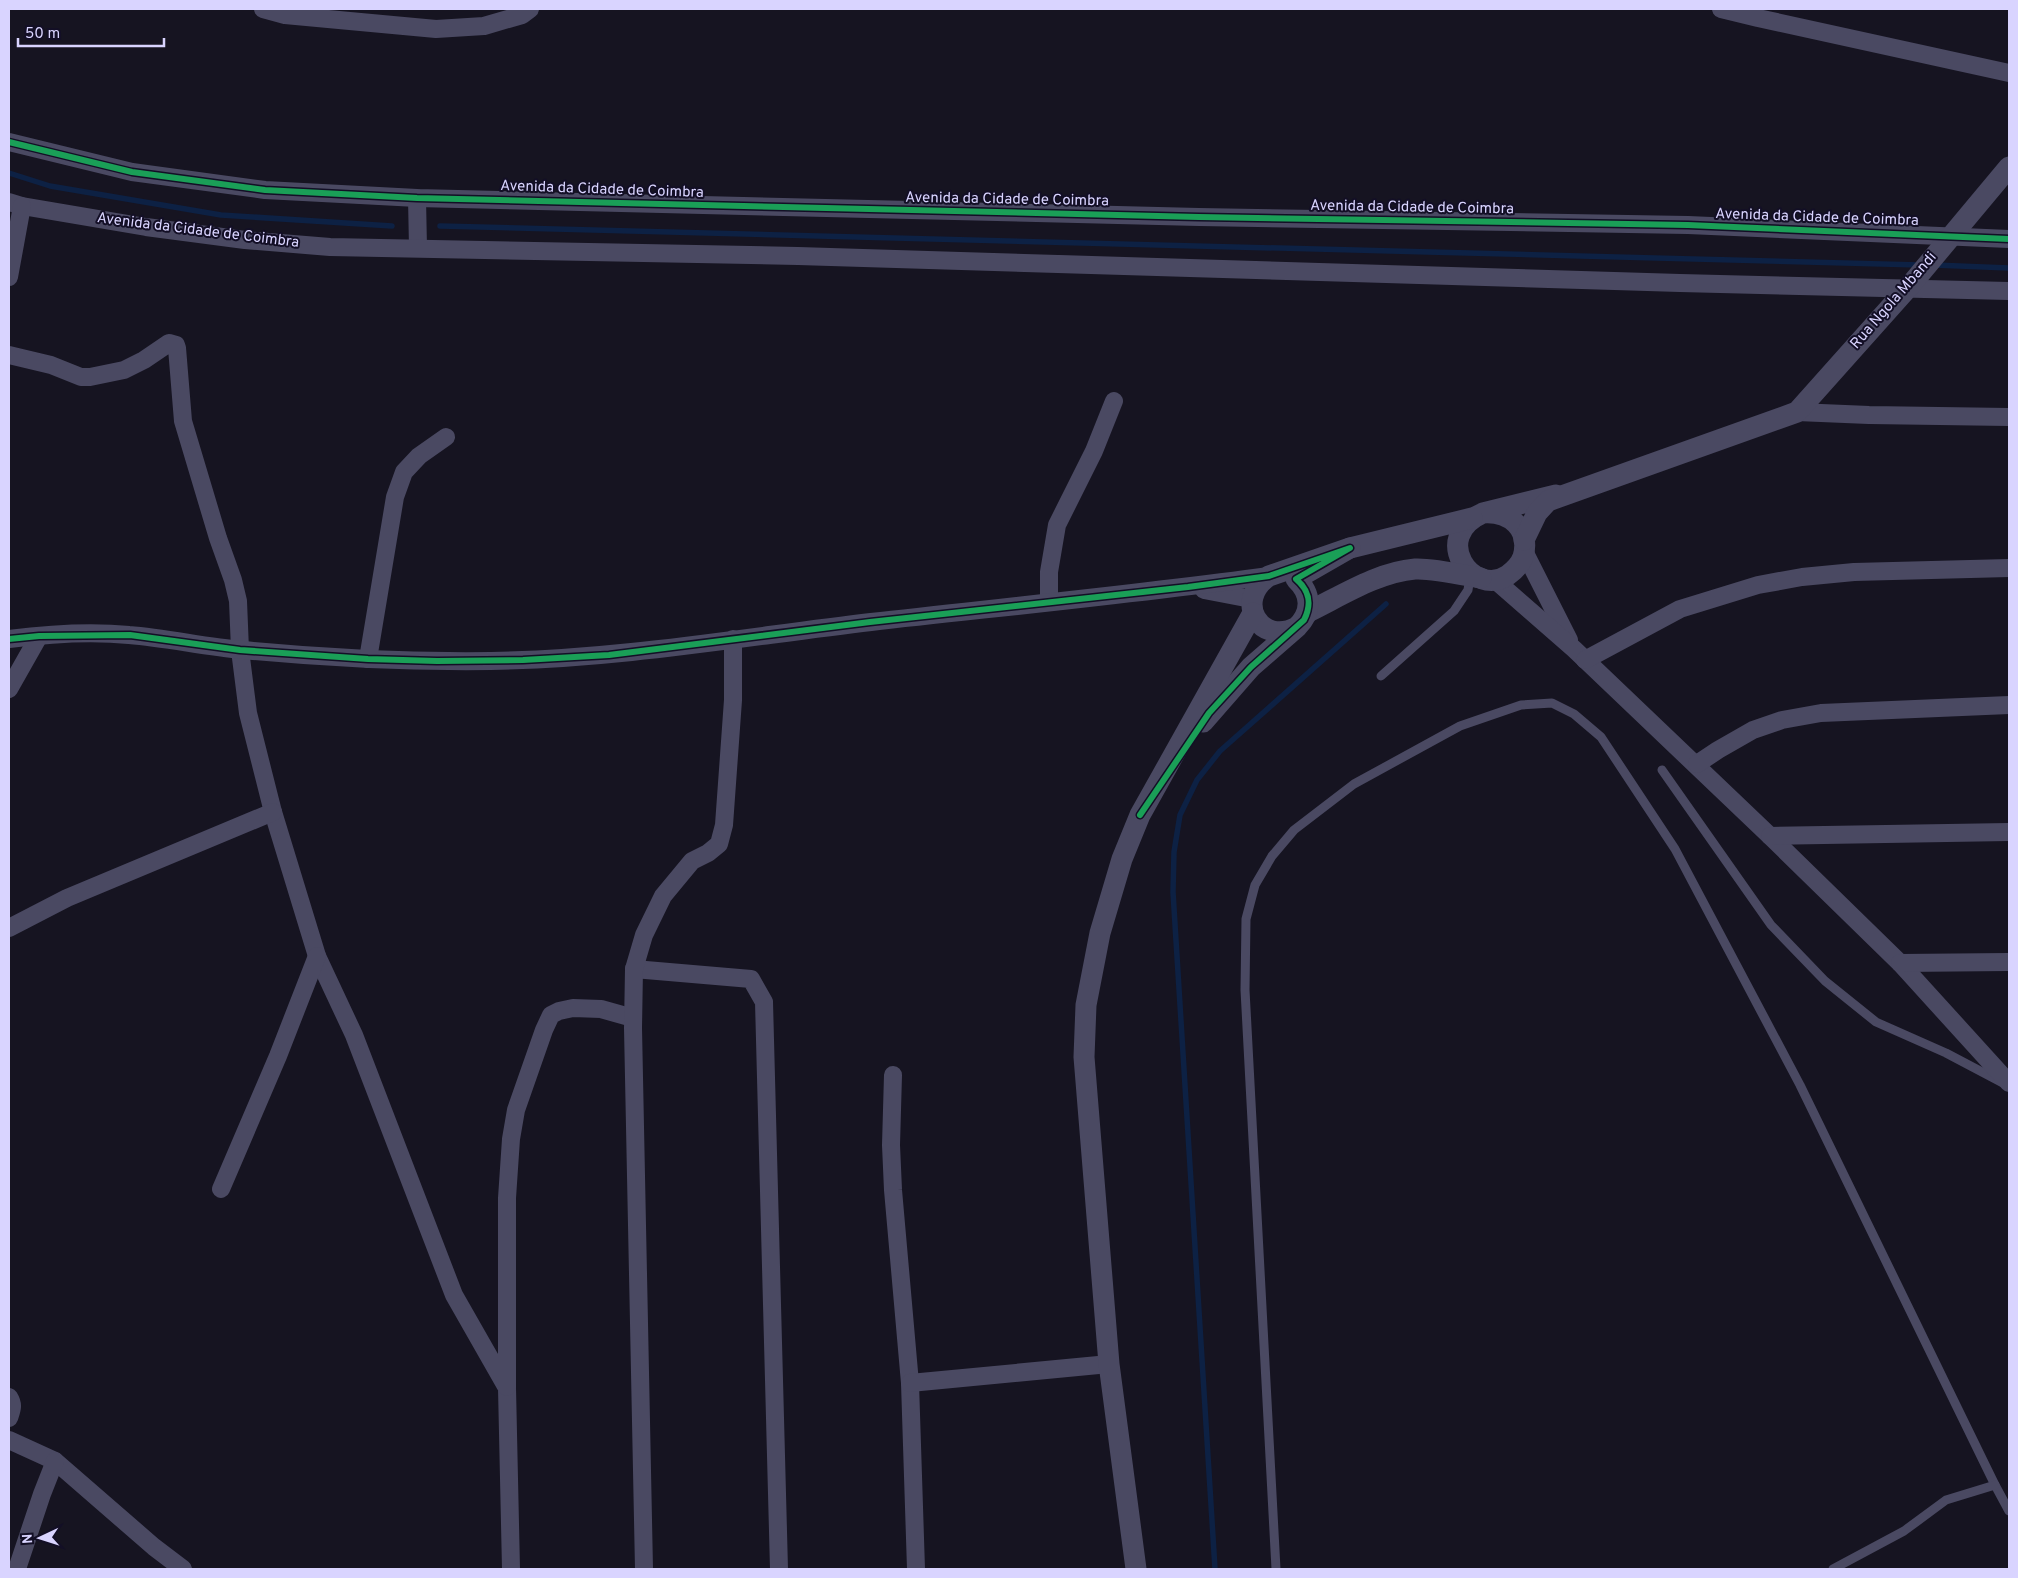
<svg xmlns="http://www.w3.org/2000/svg" width="2018" height="1578" font-family="Overpass,sans-serif">
  <style>
    .lines { fill: none; stroke-linecap: round; stroke-linejoin: round }
    .stream { stroke: #0d2144; stroke-width: 5.5 }
    .service { stroke: #4a4962; stroke-width: 9 }
    .minor { stroke: #4a4962; stroke-width: 18 }
    .tertiary { stroke: #4a4962; stroke-width: 21 }
    .cycleway-casing { stroke: #130f26; stroke-width: 9 }
    .cycleway { stroke: #1a9f57; stroke-width: 6 }
    .labels { text-anchor: middle; dominant-baseline: central; stroke-width: 4; stroke-linejoin: round; paint-order: stroke }
    .street-label { font-size: 15px; fill: #d9d4ff; stroke: #130f26 }
  </style>
  <rect width="100%" height="100%" fill="#161421"/>
  <g class="lines">
    <g class="stream">
      <path d="M9 173 50 186 221 215 392 226"/>
      <path d="M440 226 1920 265"/>
      <path d="M1934 265 2009 268"/>
      <path d="M1215 1569 1173 892 1174 852 1180 815 1197 780 1220 751 1386 604"/>
    </g>
    <g class="service">
      <path d="M1381 676 1454 611 1468 590 1470 577"/>
      <path d="M1662 770 1771 925 1825 981 1876 1022 1946 1053 2001 1082"/>
      <path d="M1276 1569 1245 990 1246 919 1255 885 1272 856 1294 830 1354 784 1460 726 1521 705 1552 703 1574 714 1601 737 1675 849 1800 1085 1995 1485 2009 1511"/>
      <path d="M1833 1569 1904 1531 1946 1500 1995 1485"/>
    </g>
    <g class="minor">
      <path d="M263 9 285 15 436 29 484 26 522 15 530 9"/>
      <path d="M1721 9 1758 18 2009 73"/>
      <path d="M9 142 132 172 265 190 417 198 1199 217 1688 225 2009 239"/>
      <path d="M417 198 418 248"/>
      <path d="M9 202 22 206 146 227 245 240 330 247 798 256 1680 283 2009 291"/>
      <path d="M9 277 22 206"/>
      <path d="M9 355 51 365 81 377H90L124 370 144 360 169 343 176 345 177 348 183 421 218 538 233 580 238 601 240 650 248 713 273 812 317 956 354 1035 454 1295 507 1388 511 1569"/>
      <path d="M1797 412 1869 415 2009 417"/>
      <path d="M1524 551 1569 640"/>
      <path d="M1495 580 1574 649 1770 836 1900 963 2009 1083"/>
      <path d="M1204 590 1251 599"/>
      <path d="M1049 602V572L1057 525 1094 451 1114 401"/>
      <path d="M9 639C48 634 90 631 129 635 168 638 205 647 243 650 325 658 408 662 491 661 619 659 744 637 871 622 1004 607 1137 594 1269 576"/>
      <path d="M368 659 395 497 404 472 419 456 446 437"/>
      <path d="M1585 660 1680 609 1758 585 1802 577 1854 572 2009 568"/>
      <path d="M9 689 39 636"/>
      <path d="M1697 764 1718 750 1753 730 1782 720 1821 713 2009 705"/>
      <path d="M1770 836 2009 832"/>
      <path d="M9 928 67 898 273 812"/>
      <path d="M1900 963 2009 962"/>
      <path d="M634 969 751 979 764 1002 779 1569"/>
      <path d="M893 1075 891 1145 893 1190 910 1383 916 1569"/>
      <path d="M221 1189 278 1056 317 956"/>
      <path d="M910 1383 1109 1364"/>
      <path d="M507 1387V1198L511 1139 516 1110 544 1030 551 1015 559 1011 573 1008 601 1009 633 1018"/>
      <path d="M9 1397C14 1405 12 1409 9 1418"/>
      <path d="M9 1440 55 1461 154 1547 183 1569"/>
      <path d="M17 1569 42 1494 55 1461"/>
      <path d="M644 1569 633 1028 634 969 644 935 663 896 692 861 708 853 719 844 724 825 733 700V639"/>
    </g>
    <g class="tertiary">
      <path d="M1483 513C1510 511 1531 529 1523 557 1520 565 1515 570 1508 575 1473 599 1429 537 1483 513L1556 495"/>
      <path d="M1524 540 1537 513 1548 501 1797 412 1913 282 2009 167"/>
      <path d="M1350 548 1472 518"/>
      <path d="M1308 612C1341 596 1378 572 1415 569 1431 568 1464 575 1481 578"/>
      <path d="M1203 722 1251 667 1297 627C1312 612 1312 594 1296 579L1350 548 1269 576C1233 600 1260 647 1297 627"/>
      <path d="M1136 1569 1109 1364 1084 1057 1086 1005 1100 933 1122 859 1140 815 1253 613"/>
    </g>
    <g class="cycleway-casing">
      <g id="cycleway">
        <path d="M9 142 132 172 265 190 417 198 1199 217 1688 225 2009 239"/>
        <path d="M9 639 39 636 130 635 240 650 368 659 437 661 523 660 609 655 870 622 1188 587 1269 576 1350 548 1296 579C1310 591 1312 604 1304 620L1251 667 1209 713 1140 815"/>
      </g>
    </g>
    <use href="#cycleway" class="cycleway"/>
  </g>
  <g class="labels">
    <g class="street-label">
      <text transform="translate(602 190) rotate(2)">Avenida da Cidade de Coimbra</text>
      <text transform="translate(1007 200) rotate(1)">Avenida da Cidade de Coimbra</text>
      <text transform="translate(1412 208) rotate(1)">Avenida da Cidade de Coimbra</text>
      <text transform="translate(1817 218) rotate(2)">Avenida da Cidade de Coimbra</text>
      <text transform="translate(198 231) rotate(7)">Avenida da Cidade de Coimbra</text>
      <text transform="translate(1894 301) rotate(-49)">Rua Ngola Mbandi</text>
    </g>
  </g>
  <rect width="2018" height="1578" fill="none" stroke="#d9d4ff" stroke-width="20"/>
  <g transform="translate(40 1538) rotate(266)" stroke="#130f26" stroke-width="4" paint-order="stroke">
  <path d="M0-4L9 19L0 12L-9 19Z" fill="#d9d4ff"/>
  <text y="-8" font-size="14" font-weight="bold" text-anchor="middle" fill="#d9d4ff">N</text>
  </g>
  <path d="M18 38v8h146v-8" fill="none" stroke="#d9d4ff" stroke-width="2.5"/>
  <text x="25" y="38" font-size="15" fill="#d9d4ff" stroke="#130f26" stroke-width="4" paint-order="stroke">50 m</text>
</svg>
